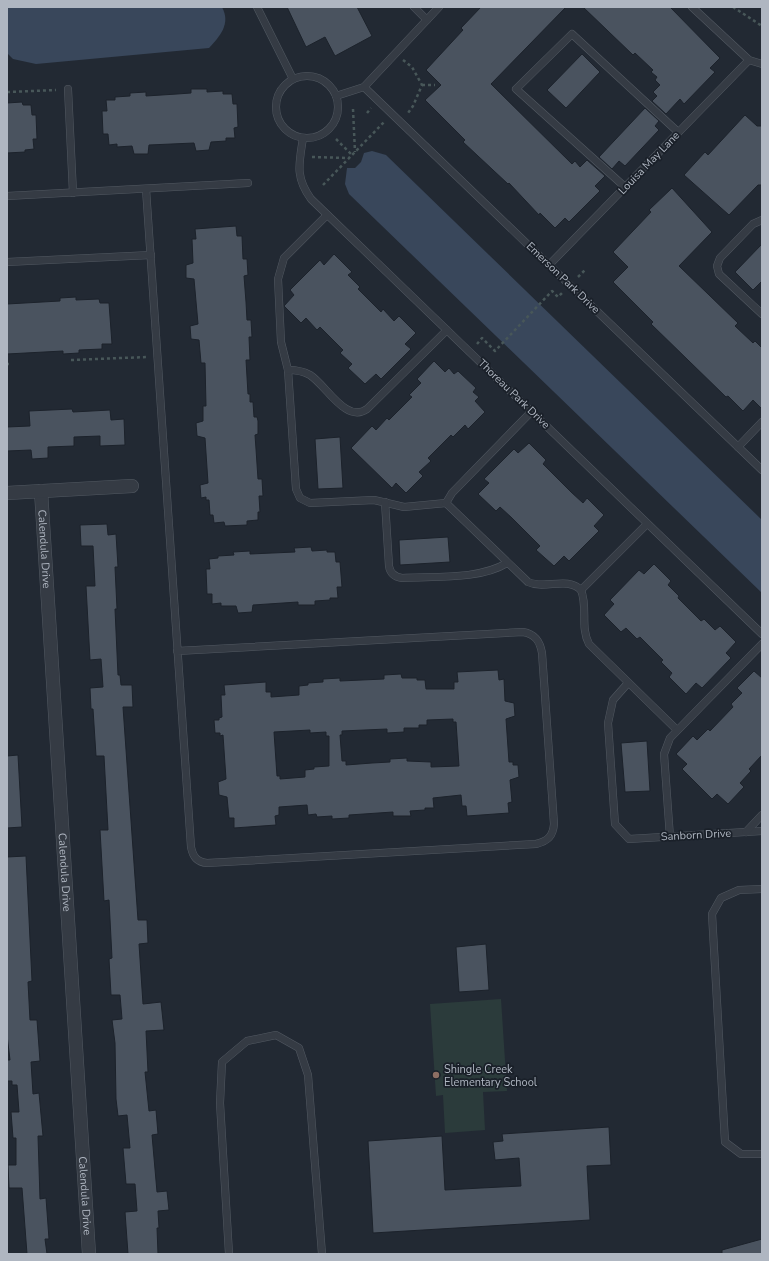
<svg xmlns="http://www.w3.org/2000/svg" width="769" height="1261" font-family="'Nunito Sans',sans-serif">
  <style>
    .green { fill: #2b3b3b }
    .water { fill: #39475b }
    .building { fill: #4a535f; stroke: #1c222b; fill-rule: evenodd }
    .lines { fill: none; stroke-linecap: round; stroke-linejoin: round }
    .lane-casing { stroke: #525962; stroke-width: 8 }
    .street-casing { stroke: #525962; stroke-width: 14 }
    .path { stroke: #485759; stroke-width: 2.5; stroke-dasharray: 3 3; stroke-linecap: butt }
    .lane { stroke: #353b44; stroke-width: 7 }
    .street { stroke: #353b44; stroke-width: 13 }
    .education-dot { fill: #8d6e63; stroke: #1a2029; stroke-width: 1.5 }
    .labels { text-anchor: middle; dominant-baseline: central; stroke-width: 3.5; stroke-linejoin: round; paint-order: stroke }
    .street-label { font-size: 11px; fill: #afb6c1; stroke: #1a2029 }
    .poi-label { font-size: 11px; fill: #afb6c1; stroke: #1a2029; text-anchor: start }
  </style>
  <rect width="100%" height="100%" fill="#222933"/>
  <path class="green" d="M501 999 507 1091 483 1092 485 1130 445 1133 443 1095 436 1096 430 1004Z"/>
  <g class="water">
    <path d="M7 7H222C231 24 220 36 209 48L36 64 13 59 7 53Z"/>
    <path d="M372 151 386 155 762 520V593L349 194 345 184 347 168H355L361 162 364 153Z"/>
  </g>
  <g class="building">
    <path d="M287 7H357L372 36 335 56 325 37 306 47Z"/>
    <path d="M481 7H566L491 84 572 164 575 161 580 167 587 160 605 176 595 186 600 191 569 222 565 218 555 228 540 213 539 215 509 183 508 184 463 142 465 140 425 100 441 85 426 70 463 30 461 28Z"/>
    <path d="M583 7H670L720 58 710 68 715 72 684 104 680 99 666 114 652 101 657 96 653 92 660 85 655 80 657 77 651 72 653 70 635 53 633 55Z"/>
    <path d="M582 54 600 72 566 108 547 90Z"/>
    <path d="M191 89H207V92L223 91V94H232L233 104H237L238 127 234 128 235 138H226V141L211 142 209 150 196 151 194 143 149 145 148 154H134L132 146 117 147V144L109 145 108 134H103L102 111H107L106 100H115V97L130 96V93L146 92V96L177 94 191 93Z"/>
    <path d="M22 102 23 105H31L32 115H36L37 139H33L34 149 25 150V152L7 153V103Z"/>
    <path d="M645 108 659 121 655 126 659 130 625 166 619 161 612 169 599 157Z"/>
    <path d="M745 115 757 126H762V185H758L729 215 684 175 705 152 708 155Z"/>
    <path d="M672 188 712 232 679 266 738 323 735 326 753 343 755 341 762 348V409L753 400 743 411 728 396 726 397 651 324 653 322 613 282 628 267 613 252 651 212 649 210Z"/>
    <path d="M236 226 237 236H242L243 259H247L248 275 244 276 246 302 247 320H251L252 337H249L250 360H246L248 394H250V402H253L254 417H257L258 421V434L255 435 256 449 258 479H262L263 496H259L260 512H258V520L247 521V525L225 526 224 522 214 523 213 515H210L209 500H206V497L201 498 200 485 208 483 205 438 197 436 196 423 203 421V406H206L205 363H201L199 340 191 339 190 326 198 324 194 279 186 278V265L193 263 192 239H196L195 229Z"/>
    <path d="M762 244V281L753 290 735 272Z"/>
    <path d="M334 254 352 272 348 275 360 287 358 289 381 312 383 309 394 321 399 316 416 333 405 344 411 349 381 379 376 374 365 384 348 368 352 364 340 353 343 350 320 327 317 330 306 318 301 323 284 306 294 295 290 290 320 260 324 265Z"/>
    <path d="M76 297V300L99 299 100 303H109L112 344H102V349L79 350V353L63 354V351L7 354V304L60 301V298Z"/>
    <path d="M434 361 445 372 449 368 454 374 458 371 476 388 473 392 479 397 475 401 485 412 468 429 465 425 453 437 451 435 428 458 431 461 419 472 423 476 406 493 396 483 392 488 351 448 372 426 376 430 387 418 389 420 412 397 409 395 421 383 417 379Z"/>
    <path d="M72 409 73 412 110 410 111 420 124 419 125 445 100 446V436L74 437V446L48 447V458L32 459 31 450 7 451V427L30 426 29 411Z"/>
    <path d="M340 437 343 488 318 489 315 439Z"/>
    <path d="M529 443 546 460 543 464 571 492 583 503 587 498 604 515 594 526 599 531 569 561 564 556 554 566 536 550 540 546 512 518 500 507 496 511 478 494 489 483 484 479 514 449 518 453Z"/>
    <path d="M107 524 108 535 116 534 118 567H115L117 609H115L118 675H120L121 685H132L133 707H123L138 920H147L148 943 139 944 143 1004 161 1002 164 1030 146 1031 148 1072H145L149 1111 156 1110 158 1134 152 1135 157 1192 167 1191 169 1210 158 1211 159 1228H157L158 1254H128L125 1212 137 1211 135 1184H126L123 1148H130L127 1115 118 1116 116 1099 115 1043 112 1020 122 1019 120 995H111L109 959 112 958 109 900 104 901 100 830H108L104 756H96L93 709H91L90 688 103 687 101 659 90 660 86 586H95L93 546H81L80 525Z"/>
    <path d="M448 537 450 562 400 565 399 540Z"/>
    <path d="M311 547 312 551 327 550V552H335L336 562H340L342 587H337L338 598H330V600L315 601V605H298V602L253 605 252 612 238 613 236 606H221V603L212 604V594H207L206 569H210L209 559 218 558V556L234 555 233 552 250 551V554L295 552 294 548Z"/>
    <path d="M654 564 671 581 668 585 679 596 678 598 701 621 704 619 715 630 720 626 736 642 726 653 731 658 702 688 696 683 686 694 669 677 672 673 661 662 663 660 640 637 637 639 626 628 621 632 604 615 614 604 610 600 639 570 644 574Z"/>
    <path d="M498 670 499 680 504 679 505 701 514 703 515 716 506 719 509 762H513V765H518L519 777 510 780 512 802 508 803 509 813 467 816 466 806H462L461 795 433 798 434 808H425V810L410 811 411 816H393V812L349 815V818L332 819V816L317 817 316 814 308 815 307 805 279 807V815L275 816 276 825 234 828V818H229L227 797 219 795 218 782 226 779 223 735 220 736V733H215L214 720H219V718L222 717 221 695H225L224 685 266 682V692H271V697L299 695V686L308 685V683L323 682V679L340 678V681L384 679V675L401 674 402 678H417V680H425L426 689H454V682H458L457 672ZM453 719V722H456L459 766 431 767V762L407 761V758L390 759V762L372 763 346 765V761H342L340 735H342V731L387 729V733L404 732V728H419V725H427V720ZM310 730V733L326 732V736H329V766L314 767V769L305 770V777L280 779V776H277L274 732Z"/>
    <path d="M754 671 762 678V755L749 769 751 771 740 783 744 787 728 804 717 794 712 799 682 769 687 764 676 754 693 736 697 740 708 729 710 731 733 707 731 704 742 693 737 688Z"/>
    <path d="M647 741 650 791 625 792 621 743Z"/>
    <path d="M18 755 22 827 7 828V756Z"/>
    <path d="M26 856 32 981 28 982 30 1020H37L40 1061 31 1062 33 1094 39 1093 43 1136H38L40 1199 46 1198 49 1239H45L47 1254H27L22 1188H9L8 1165H16V1138H13L11 1112H19L17 1085H12V1081H7V1060H10L7 1035V857Z"/>
    <path d="M486 944 489 990 459 992 456 947Z"/>
    <path d="M609 1127 611 1165 587 1166 590 1220 373 1233 368 1141 442 1136 445 1190 481 1188 521 1186 519 1158 495 1160 493 1142 503 1141 502 1134Z"/>
    <path d="M762 1239V1254H722V1250Z"/>
  </g>
  <g class="lines">
    <g class="lane-casing">
      <g id="lane">
        <path d="M257 7 293 79"/>
        <path d="M414 7 427 20"/>
        <path d="M692 7 749 60 762 64"/>
        <circle cx="307" cy="107" r="31"/>
        <path d="M364 87 762 470"/>
        <path d="M68 89 73 193"/>
        <path d="M336 96 364 87 439 7"/>
        <path d="M303 138C299 164 295 177 311 199L762 634"/>
        <path d="M625 187 516 89 572 34 678 132"/>
        <path d="M146 189 191 847C193 857 197 862 207 863L536 844C548 841 553 836 554 824L542 653C540 641 535 634 523 632L177 651"/>
        <path d="M7 196 248 183"/>
        <path d="M327 215 284 258 278 279 281 342 288 370 296 489 300 498 310 503 374 500 404 507 446 503 452 493 532 411"/>
        <path d="M762 220 753 224 720 258 717 266 719 274 762 314"/>
        <path d="M7 262 151 255"/>
        <path d="M549 265 749 60"/>
        <path d="M288 370C296 370 303 371 310 375 326 385 346 424 367 409L447 330"/>
        <path d="M738 447 762 422"/>
        <path d="M385 502 389 566C390 573 395 577 402 578 434 576 479 580 507 563"/>
        <path d="M446 503 528 582C545 590 567 576 581 590L647 524"/>
        <path d="M581 590C588 607 580 627 589 644L677 730"/>
        <path d="M628 683 613 700 608 723 615 824 629 839 762 831"/>
        <path d="M746 832 762 815"/>
        <path d="M670 837 664 754 670 738 762 644"/>
        <path d="M762 889 739 890 721 898 712 914 725 1142 741 1154H762"/>
        <path d="M229 1254 220 1103 222 1062 247 1041 276 1035 299 1048 308 1075 322 1254"/>
      </g>
    </g>
    <g class="street-casing">
      <g id="street">
        <path id="s1" d="M41 491 89 1254"/>
        <path d="M7 493 132 486"/>
      </g>
    </g>
    <g class="path">
      <path d="M733 7 762 26"/>
      <path d="M403 60 412 67 422 85 413 106 408 113"/>
      <path d="M422 85H435"/>
      <path d="M7 92 56 90"/>
      <path d="M353 109 355 152"/>
      <path d="M367 113 371 108"/>
      <path d="M336 139 352 155"/>
      <path d="M312 157 349 158"/>
      <path d="M323 185 385 121"/>
      <path d="M578 277 585 270"/>
      <path d="M477 344 482 338 495 351 552 291 558 297 562 293"/>
      <path d="M71 360 147 357"/>
      <path d="M7 364H9"/>
    </g>
    <use href="#lane" class="lane"/>
    <use href="#street" class="street"/>
  </g>
  <circle class="education-dot" cx="436" cy="1075" r="4"/>
  <g class="labels">
    <g class="street-label">
      <text transform="translate(649 163) rotate(-46)">Louisa May Lane</text>
      <text transform="translate(563 278) rotate(44)">Emerson Park Drive</text>
      <text transform="translate(514 394) rotate(44)">Thoreau Park Drive</text>
      <text stroke="none"><textPath href="#s1" startOffset="58">Calendula Drive</textPath></text>
      <text transform="translate(696 835) rotate(-3)">Sanborn Drive</text>
      <text stroke="none"><textPath href="#s1" startOffset="382">Calendula Drive</textPath></text>
      <text stroke="none"><textPath href="#s1" startOffset="706">Calendula Drive</textPath></text>
    </g>
    <g class="poi-label">
      <text x="444" y="1069">Shingle Creek<tspan x="444" dy="13">Elementary School</tspan></text>
    </g>
  </g>
  <rect width="769" height="1261" fill="none" stroke="#afb6c1" stroke-width="16"/>
</svg>
